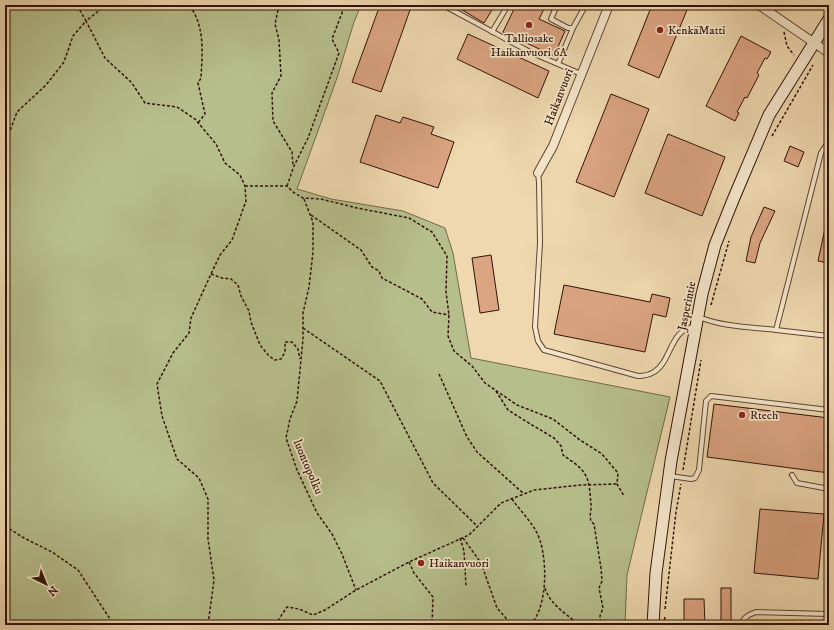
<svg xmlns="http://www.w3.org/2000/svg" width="834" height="630" font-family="'IM FELL DW Pica',serif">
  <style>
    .green { fill: #b6bf8c; stroke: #736949 }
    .building { fill: #dba482; stroke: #301306 }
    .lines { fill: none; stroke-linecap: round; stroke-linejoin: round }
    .service-casing { stroke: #604430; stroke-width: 6 }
    .minor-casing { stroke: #604430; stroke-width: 10 }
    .secondary-casing { stroke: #301306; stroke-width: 13 }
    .path { stroke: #301306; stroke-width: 1.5; stroke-dasharray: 3 2; stroke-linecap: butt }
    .service { stroke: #f5e6cb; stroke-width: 4 }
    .minor { stroke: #f5e6cb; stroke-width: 8 }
    .secondary { stroke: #f5e6cb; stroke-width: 11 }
    .poi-dot { fill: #8f2418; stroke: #f5e6cb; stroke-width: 1.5 }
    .labels { text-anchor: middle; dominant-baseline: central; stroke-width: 3.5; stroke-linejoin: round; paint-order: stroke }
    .poi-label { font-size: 12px; fill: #301306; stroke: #f5e6cb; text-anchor: start }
    .street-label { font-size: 12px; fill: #301306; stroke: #f5e6cb }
  </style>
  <rect width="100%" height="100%" fill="#efd8af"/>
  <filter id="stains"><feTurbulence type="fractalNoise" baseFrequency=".005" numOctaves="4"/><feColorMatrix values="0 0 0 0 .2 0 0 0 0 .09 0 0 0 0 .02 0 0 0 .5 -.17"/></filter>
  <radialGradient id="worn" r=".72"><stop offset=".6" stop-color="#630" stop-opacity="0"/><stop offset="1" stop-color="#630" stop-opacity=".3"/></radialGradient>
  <path class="green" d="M5 5H361L354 22 337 78 297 189 331 199 403 211 445 228 453 253 471 358 670 397 627 575 625 625H5Z"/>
  <g class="building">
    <path d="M380 5H395L410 10 381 92 352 82Z"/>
    <path d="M454 5H495L484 23Z"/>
    <path d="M516 5H546L539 19 565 31 554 56 503 32Z"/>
    <path d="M652 5H689L659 78 628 65Z"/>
    <path d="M468 34 549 71 538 98 457 59Z"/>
    <path d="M741 36 771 52 767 59 765 58 757 73 759 75 747 98 745 97 737 112 739 113 735 121 706 106Z"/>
    <path d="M611 94 649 109 614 197 576 182Z"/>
    <path d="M376 115 400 123 403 117 434 127 431 134 454 142 438 188 360 162Z"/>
    <path d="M668 134 725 157 702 216 645 193Z"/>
    <path d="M790 146 804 152 798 167 784 161Z"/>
    <path d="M764 207 775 211 760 243 755 263 746 261 751 237Z"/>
    <path d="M826 224H829V263L818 261Z"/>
    <path d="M491 255 499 310 480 313 472 258Z"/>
    <path d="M564 285 650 302 652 294 670 298 666 317 653 314 645 352 554 334Z"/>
    <path d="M714 404 829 418V473L707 457Z"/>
    <path d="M760 509 824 514 818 579 754 573Z"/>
    <rect x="721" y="588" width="10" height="37"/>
    <path d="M684 599H704L705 625H684Z"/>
  </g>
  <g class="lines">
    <g class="service-casing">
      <g id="service">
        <path d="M443 5 530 52 581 74"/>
        <path d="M557 5 551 19 568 28H573L584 8"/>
        <path d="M492 32 508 5"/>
        <path d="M558 64 573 28"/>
        <path d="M538 173 539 182 540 243 535 327 538 341 544 350 638 376C643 376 649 375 654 372 672 361 670 328 695 327"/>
        <path d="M699 317C723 327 751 327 776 330L821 153 829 141"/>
        <path d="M776 330 829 336"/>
        <path d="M792 475 797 483 829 489"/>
        <path d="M670 476 691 479 695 478 699 470 706 401 711 396 829 410"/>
        <path d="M741 625C744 617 748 615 756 612L829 614"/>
      </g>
    </g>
    <g class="minor-casing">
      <g id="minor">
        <path d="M759 5 829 53"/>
        <path d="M538 173 553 146 609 5"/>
      </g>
    </g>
    <g class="secondary-casing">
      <path id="secondary" d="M653 625 656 573 671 461 702 294 715 245 733 200 769 115 829 19"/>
    </g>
    <g class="path">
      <path d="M106 5 86 21 105 58 132 83 145 103 177 107 195 119 216 144 225 163 240 175 245 186 246 201 232 240 220 255 211 274 191 318 189 333 173 353 157 384 162 416 177 459 199 478 208 499V539L214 580 208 625"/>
      <path d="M194 5 193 11C205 31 202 56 201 78L198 83 205 114 198 123"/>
      <path d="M279 5 275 24 279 40 281 76 272 93 273 121 292 152 293 165"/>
      <path d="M784 32 787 46 794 55"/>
      <path d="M772 136 813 65"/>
      <path d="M5 144 17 112 46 85 64 62 73 36 86 21 77 5"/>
      <path d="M245 186H287L293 192 303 198 321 199 357 208 409 218 432 232 447 256 446 292 449 315 448 336 454 351 472 366 485 383 517 405 553 419 580 440 602 454 618 473 617 484 624 496"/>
      <path d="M287 186 294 166 308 138 339 53 332 39 345 5"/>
      <path d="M304 199 313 222V252L309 287 303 313V339L297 401 290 419 286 438 297 470 317 513 332 534 342 554 356 590"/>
      <path d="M311 215 361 250 372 267 379 271 382 278 422 299 432 312 449 315"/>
      <path d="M211 274 222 278 231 279 238 285 241 296 249 311 251 322 260 345 269 356 275 360 281 359 285 352V342H292L298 349 300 359"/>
      <path d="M711 305 729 241"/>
      <path d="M303 328 380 381 433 483 477 526"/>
      <path d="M439 374 467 437 477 452 524 494"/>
      <path d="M496 391 508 410 532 425 554 438 561 446 563 455C571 461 581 466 586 476 590 484 590 495 591 504 592 511 587 519 594 524L601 568 602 581 599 588 603 608 600 616 601 625"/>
      <path d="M683 470 701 360"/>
      <path d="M512 499C519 509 529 519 536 531 548 552 549 607 530 625"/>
      <path d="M5 526 24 538 52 552 78 570 114 625"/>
      <path d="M460 538 464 551 466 586"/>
      <path d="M463 538 481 563 497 608 512 625"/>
      <path d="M409 562 414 573 433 597 432 625"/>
      <path d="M545 588C550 605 567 614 579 625"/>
      <path d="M665 609 676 512 681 484"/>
      <path d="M275 625 287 607 299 609 313 615 325 610 356 590 409 562 469 535 501 503 534 490 581 485 617 484"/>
      <path d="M664 625 665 615"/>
    </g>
    <use href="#service" class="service"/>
    <use href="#minor" class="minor"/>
    <use href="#secondary" class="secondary"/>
  </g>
  <g class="poi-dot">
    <circle cx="529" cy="25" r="4"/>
    <circle cx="660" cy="30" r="4"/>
    <circle cx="742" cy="415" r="4"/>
    <circle cx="421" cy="563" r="4"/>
  </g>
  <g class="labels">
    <g class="poi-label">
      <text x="668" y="30">KenkäMatti</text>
      <text x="529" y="38" text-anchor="middle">Talliosake<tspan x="529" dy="14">Haikanvuori 6A</tspan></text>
      <text x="750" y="415">Rtech</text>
      <text x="429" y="563">Haikanvuori</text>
    </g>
    <g class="street-label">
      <text transform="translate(559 97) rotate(-69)">Haikanvuori</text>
      <text transform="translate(687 306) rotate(-78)">Jasperintie</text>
      <text transform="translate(308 467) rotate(67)">luontopolku</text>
    </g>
  </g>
  <rect width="834" height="630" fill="none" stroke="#efd8af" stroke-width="20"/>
  <rect x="6" y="6" width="822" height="618" fill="none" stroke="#301306" stroke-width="2"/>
  <rect x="10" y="10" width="814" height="610" fill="none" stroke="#301306"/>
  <g transform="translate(46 584) rotate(137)" stroke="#f5e6cb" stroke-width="3" paint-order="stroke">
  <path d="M0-3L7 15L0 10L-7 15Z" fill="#301306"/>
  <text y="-6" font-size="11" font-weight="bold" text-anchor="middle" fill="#301306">N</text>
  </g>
  <rect width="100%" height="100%" filter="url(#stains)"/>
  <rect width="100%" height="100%" fill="url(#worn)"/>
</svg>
